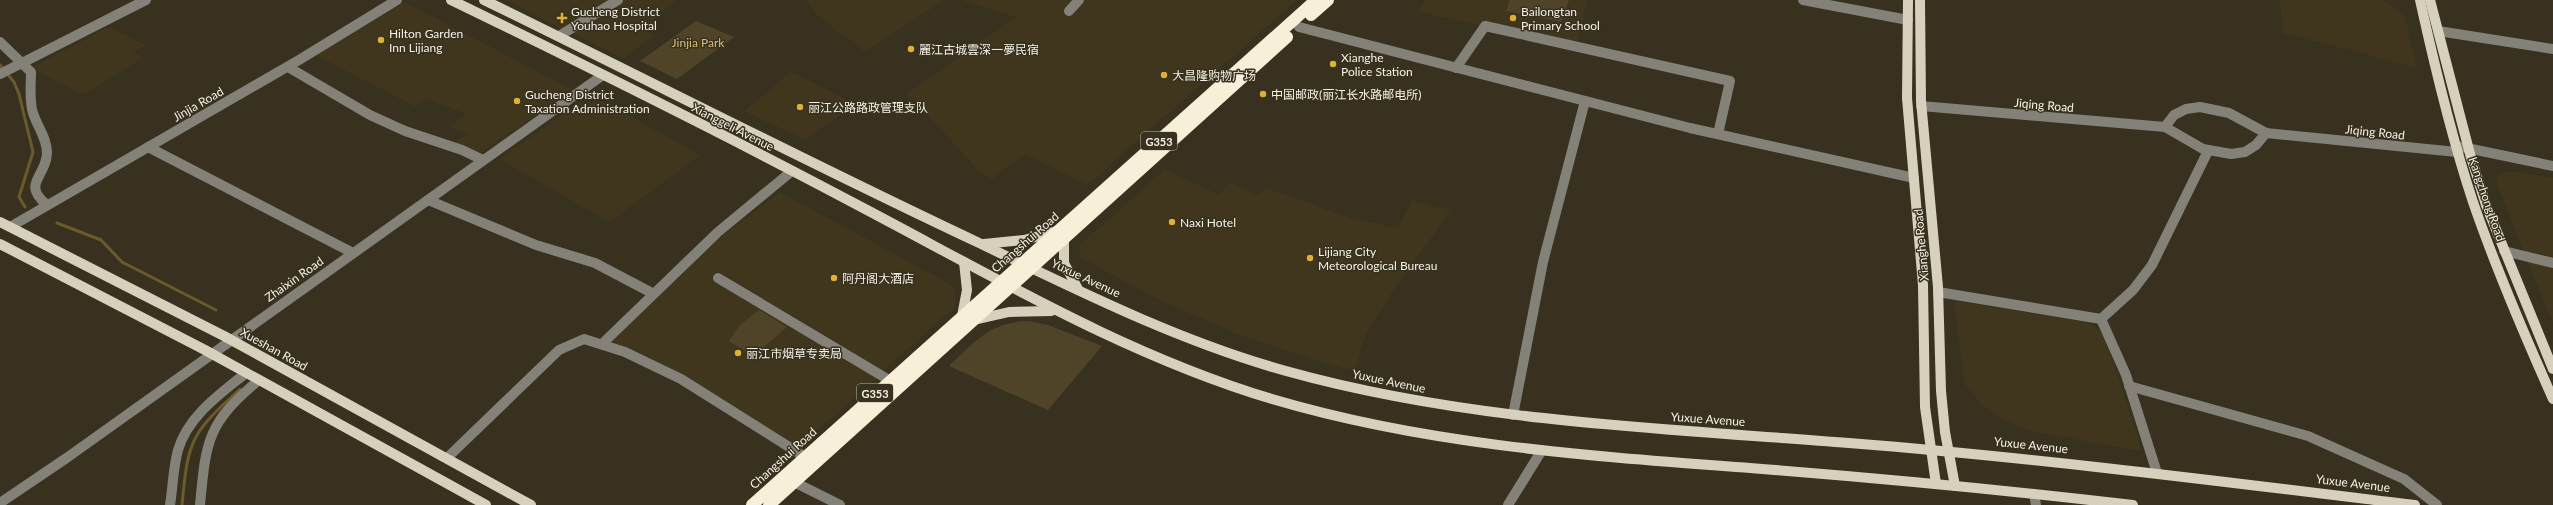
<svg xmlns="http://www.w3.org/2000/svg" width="2553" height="505" font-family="Lato,'Noto Sans SC',sans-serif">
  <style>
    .built { fill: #3f361d }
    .green { fill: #504428 }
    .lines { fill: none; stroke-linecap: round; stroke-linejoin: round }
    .stream { stroke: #6b5a2c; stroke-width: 3 }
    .minor { stroke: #848178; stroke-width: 10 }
    .major { stroke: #d7d0bd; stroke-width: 10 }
    .highway { stroke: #f8efd9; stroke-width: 12 }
    .poi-dot { fill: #ddb133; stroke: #38311f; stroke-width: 1.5 }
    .labels { text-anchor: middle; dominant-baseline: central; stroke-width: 3; stroke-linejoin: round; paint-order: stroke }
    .shield { fill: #38311f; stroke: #bcb7aa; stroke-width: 1 }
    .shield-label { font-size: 11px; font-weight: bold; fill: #f5f1e6 }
    .poi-label { font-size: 12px; fill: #f5f1e6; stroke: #38311f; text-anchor: start }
    .park-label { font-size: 12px; fill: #dabe75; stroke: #38311f }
    .street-label { font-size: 12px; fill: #f5f1e6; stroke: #38311f }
  </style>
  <rect width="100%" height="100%" fill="#38311f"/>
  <g class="built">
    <path d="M506 0H613L564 30Z"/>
    <path d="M623 0H678L659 14 647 31 654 35 624 59 572 33Z"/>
    <path d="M807 0H944L865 52 816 14Z"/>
    <path d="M961 0H1297L1087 185 1025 154 992 179 981 173 907 93 1016 17Z"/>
    <path d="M1426 0H1587L1578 42 1480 26 1418 12Z"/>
    <path d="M2280 0H2384L2405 15 2417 68 2283 33Z"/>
    <path d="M405 2 449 25 573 90 481 153 455 143 468 133 450 127 466 114 426 99 415 106 314 55Z"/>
    <path d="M108 27 146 45 133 53 143 58 83 95 31 68Z"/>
    <path d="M791 72 856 104 805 140 744 111Z"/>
    <path d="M582 101 604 102 701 155 609 222 499 159Z"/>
    <path d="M1165 169 1219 195 1231 183 1258 195 1266 188 1351 218 1398 228 1412 200 1451 210 1395 288 1366 334 1354 372 1240 335 1161 301 1081 258 1078 247Z"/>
    <path d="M2511 171 2553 178V259L2524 253 2495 178 2501 173Z"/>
    <path d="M780 192 952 285 955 291V307L883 371 718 271 710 277 879 377 797 447 664 365 610 341 709 246Z"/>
    <path d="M2526 258 2553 265V323Z"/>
    <path d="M1954 301 2086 322 2096 327 2105 337 2142 451 2033 432 2003 420 1984 407 1964 383Z"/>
  </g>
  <g class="green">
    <path d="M1510 0H1569L1561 22 1506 11Z"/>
    <path d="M696 21 734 37 677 79 640 61Z"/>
    <path d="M759 310 787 327 753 356 729 341 740 325Z"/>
    <path d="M1029 321 1048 325 1102 346 1048 410 949 366C976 341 990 322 1029 321Z"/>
  </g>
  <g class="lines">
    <g class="stream">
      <path d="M0 65 14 82 19 94 33 152 19 197 25 207"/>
      <path d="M57 223 101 240 122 262 216 310"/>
      <path d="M182 505C188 439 191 434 240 389"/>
    </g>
    <g class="minor">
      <path d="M1803 0 1908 20"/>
      <path d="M1069 11 1079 0"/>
      <path d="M1299 27 1690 128 1914 178"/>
      <path d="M2438 31 2553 49"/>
      <path d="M559 36 618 0"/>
      <path d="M0 42 31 72C31 84 29 101 33 113 37 126 47 138 47 153 46 178 21 183 47 205"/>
      <path d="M288 67 370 115 405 131 462 150 483 160"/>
      <path d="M1456 68 1485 26 1730 81 1718 134"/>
      <path d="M0 74 146 0"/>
      <path d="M1921 106 2165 127 2203 149 2231 154 2245 152 2256 145 2266 133"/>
      <path d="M2165 127 2174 115 2186 109 2200 107 2229 113 2266 133 2457 152"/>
      <path d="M148 147 353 253"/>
      <path d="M2462 147 2553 166"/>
      <path d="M428 200 536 245 595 263 652 293"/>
      <path d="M10 227 299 60 397 0"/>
      <path d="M2504 251 2553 263"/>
      <path d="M718 278 889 380"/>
      <path d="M1938 292 2101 319"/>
      <path d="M2101 319 2133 290 2152 265 2208 151"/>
      <path d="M2101 319 2126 375 2157 473"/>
      <path d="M603 343 718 232 792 171"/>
      <path d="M2129 386 2308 436 2404 479 2437 505"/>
      <path d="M1513 415 1543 262 1585 101"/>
      <path d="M448 457 559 350 584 339 625 352 681 379 805 457"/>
      <path d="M794 482 840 505"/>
      <path d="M2034 494 2036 505"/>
      <path d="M0 503 68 457 603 75"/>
      <path d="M170 505C173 487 173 468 178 450 188 416 220 394 246 373"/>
      <path d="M200 505C206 441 207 423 259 380"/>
      <path d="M1508 505 1542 450"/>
    </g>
    <g class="major">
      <path d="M451 0C591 68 730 137 867 210 998 279 1128 356 1272 399 1427 445 1589 456 1750 468 1878 478 2005 490 2133 505"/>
      <path d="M484 0C648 80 811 164 977 242 1077 290 1178 341 1286 371 1469 422 1661 428 1849 443 2038 458 2227 482 2415 505"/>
      <path d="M1908 0 1907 98 1923 285 1925 407 1936 484"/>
      <path d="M1920 0 1921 101 1938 287 1941 391 1945 432 1955 486"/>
      <path d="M2420 0C2435 68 2451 136 2473 202 2496 269 2524 334 2553 399"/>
      <path d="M2430 0 2470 154 2486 205 2553 369"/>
      <path d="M0 222 224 336 531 505"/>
      <path d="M1064 239V263L1078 289"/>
      <path d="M0 244 205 350 486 505"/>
      <path d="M984 244 1024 240 1057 231"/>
      <path d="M962 316 967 290 964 262"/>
      <path d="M974 320 1009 312 1051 311"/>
    </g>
    <g class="highway">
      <path d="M1311 15 1328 0"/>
      <path d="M752 505 1316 0"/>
      <path d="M769 505 1287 37"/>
    </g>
  </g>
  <g class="poi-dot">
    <path d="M560 12h4v4h4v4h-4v4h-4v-4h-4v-4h4z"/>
    <circle cx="1513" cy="18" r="4"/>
    <circle cx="381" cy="40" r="4"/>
    <circle cx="911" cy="49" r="4"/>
    <circle cx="1333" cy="64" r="4"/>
    <circle cx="1164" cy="75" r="4"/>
    <circle cx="1263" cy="94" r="4"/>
    <circle cx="517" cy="101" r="4"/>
    <circle cx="800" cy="107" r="4"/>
    <circle cx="1172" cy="222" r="4"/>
    <circle cx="1310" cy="258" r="4"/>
    <circle cx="834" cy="278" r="4"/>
    <circle cx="738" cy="353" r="4"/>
  </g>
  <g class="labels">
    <g class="shield">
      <rect x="1141" y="132" width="36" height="18" rx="3"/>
      <rect x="857" y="384" width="36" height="18" rx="3"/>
    </g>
    <g class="shield-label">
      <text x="1159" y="141">G353</text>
      <text x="875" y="393">G353</text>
    </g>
    <g class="poi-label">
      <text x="571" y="11">Gucheng District<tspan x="571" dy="14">Youhao Hospital</tspan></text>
      <text x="1521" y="11">Bailongtan<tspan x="1521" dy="14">Primary School</tspan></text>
      <text x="389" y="33">Hilton Garden<tspan x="389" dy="14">Inn Lijiang</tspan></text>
      <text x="919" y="49">麗江古城雲深一夢民宿</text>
      <text x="1341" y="57">Xianghe<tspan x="1341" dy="14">Police Station</tspan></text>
      <text x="1172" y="75">大昌隆购物广场</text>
      <text x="525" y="94">Gucheng District<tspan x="525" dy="14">Taxation Administration</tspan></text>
      <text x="1271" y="94">中国邮政(丽江长水路邮电所)</text>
      <text x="808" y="107">丽江公路路政管理支队</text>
      <text x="1180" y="222">Naxi Hotel</text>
      <text x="1318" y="251">Lijiang City<tspan x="1318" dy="14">Meteorological Bureau</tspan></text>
      <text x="842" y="278">阿丹阁大酒店</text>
      <text x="746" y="353">丽江市烟草专卖局</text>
    </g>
    <g class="park-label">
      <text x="698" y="42">Jinjia Park</text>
    </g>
    <g class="street-label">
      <text transform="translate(198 104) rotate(-30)">Jinjia Road</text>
      <text transform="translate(2044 105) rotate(5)">Jiqing Road</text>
      <text transform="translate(733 127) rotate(27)">Xianggeli Avenue</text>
      <text transform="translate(2375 132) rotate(6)">Jiqing Road</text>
      <text transform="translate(2487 199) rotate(71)">Kangzhong Road</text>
      <text transform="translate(1025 242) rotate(-41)">Changshui Road</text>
      <text transform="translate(1921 245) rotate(-95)">Xianghe Road</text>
      <text transform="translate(1086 278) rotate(25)">Yuxue Avenue</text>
      <text transform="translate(294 279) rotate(-35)">Zhaixin Road</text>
      <text transform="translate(274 349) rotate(29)">Xueshan Road</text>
      <text transform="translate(1389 381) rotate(12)">Yuxue Avenue</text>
      <text transform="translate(1708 419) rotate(4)">Yuxue Avenue</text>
      <text transform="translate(2031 445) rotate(6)">Yuxue Avenue</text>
      <text transform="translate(783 458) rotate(-42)">Changshui Road</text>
      <text transform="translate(2353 483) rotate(7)">Yuxue Avenue</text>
    </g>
  </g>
</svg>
